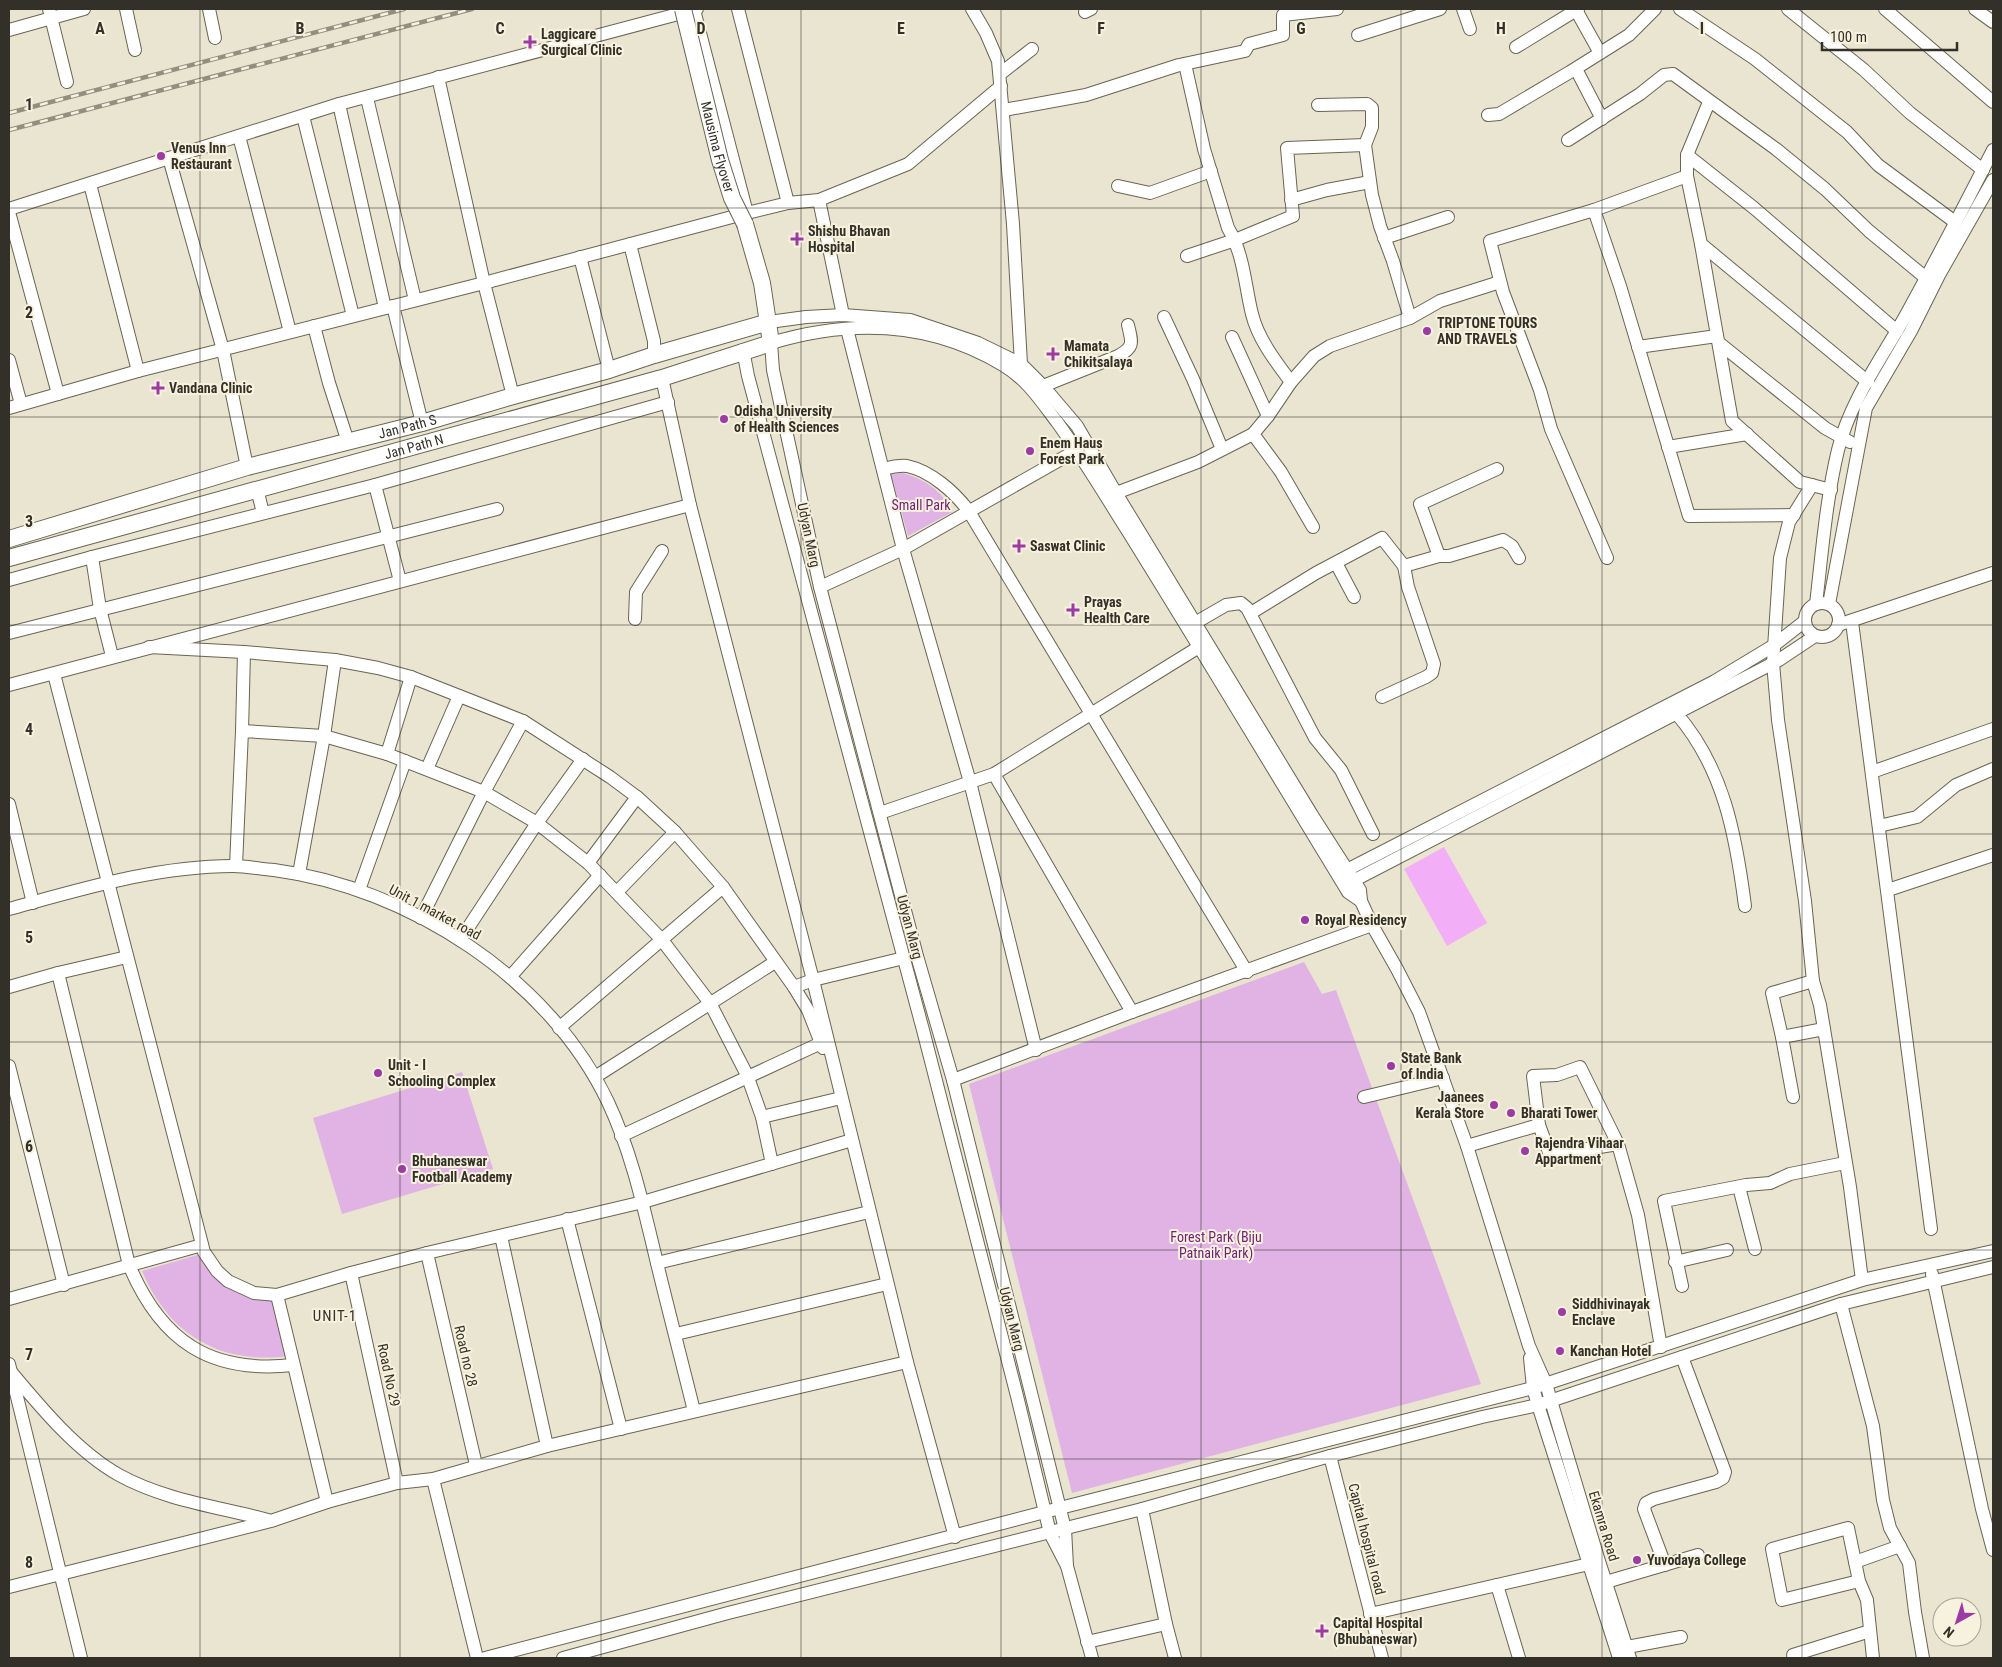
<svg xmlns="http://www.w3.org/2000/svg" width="2002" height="1667" font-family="'Roboto Condensed',sans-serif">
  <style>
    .green { fill: #e1b2e4 }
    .water { fill: #f3aef8 }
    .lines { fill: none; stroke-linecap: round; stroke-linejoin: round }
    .minor-casing { stroke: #696553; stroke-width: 14 }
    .major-casing { stroke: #696553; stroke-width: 18 }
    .minor { stroke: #fff; stroke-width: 12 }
    .major { stroke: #fff; stroke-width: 16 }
    .rail-casing { stroke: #928f80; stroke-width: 4.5 }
    .rail { stroke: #f7f2dd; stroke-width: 2.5; stroke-dasharray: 8; stroke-linecap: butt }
    .major-bridge-casing { stroke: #696553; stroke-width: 18; stroke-linecap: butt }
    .major-bridge { stroke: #fff; stroke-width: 16 }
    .grid { fill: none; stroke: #323028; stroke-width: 1; stroke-opacity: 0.55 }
    .poi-dot { fill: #9c3ba3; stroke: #f7f2dd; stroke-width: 2 }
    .labels { text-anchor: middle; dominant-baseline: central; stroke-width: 4; stroke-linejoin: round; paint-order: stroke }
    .poi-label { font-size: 14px; font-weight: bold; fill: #323028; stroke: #f7f2dd; text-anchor: start }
    .street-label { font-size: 14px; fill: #323028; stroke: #f7f2dd }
    .park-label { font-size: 14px; fill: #712178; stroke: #f7f2dd }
    .neighbourhood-label { font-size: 15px; letter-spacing: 1px; fill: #323028; stroke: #f7f2dd }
    .grid-label { font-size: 16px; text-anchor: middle; font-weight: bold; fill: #323028; stroke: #f7f2dd; stroke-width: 4; stroke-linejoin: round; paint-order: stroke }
  </style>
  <rect width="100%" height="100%" fill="#eae5d0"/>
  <g class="green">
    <path d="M903 473C924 479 943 491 952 512L908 536 891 474Z"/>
    <path d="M1304 962 1322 994 1336 990 1481 1384 1072 1493 969 1084Z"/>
    <path d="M462 1072 493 1169 342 1214 313 1118Z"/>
    <path d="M201 1254 208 1267 275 1300 289 1356C220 1365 169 1335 142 1271Z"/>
  </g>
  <path class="water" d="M1444 847 1487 923 1447 946 1404 869Z"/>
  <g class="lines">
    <g class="minor-casing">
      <g id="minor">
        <path d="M49 9 67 82"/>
        <path d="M126 9 135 50"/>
        <path d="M209 9 215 38"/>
        <path d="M738 9 788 203"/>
        <path d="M972 9 986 33 998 61 1013 224 1021 364"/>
        <path d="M1463 9 1470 29"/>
        <path d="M1680 9 1755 59 1847 132 1878 165 1955 222"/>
        <path d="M1788 9 1864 70 1910 113 1983 170"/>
        <path d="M1885 9 1993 102"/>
        <path d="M1975 9 1993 22"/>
        <path d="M694 10 747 213"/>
        <path d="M1576 10 1600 53"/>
        <path d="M1085 12 1091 9"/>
        <path d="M9 30 84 9"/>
        <path d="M1358 35 1440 9"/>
        <path d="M1516 47 1578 9"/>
        <path d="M1185 64 1204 149 1228 228C1244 254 1245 286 1252 314 1258 339 1276 362 1291 382"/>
        <path d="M1576 69 1602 119"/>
        <path d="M1000 74 1032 49"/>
        <path d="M438 77 484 283 513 396"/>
        <path d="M367 98 415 300"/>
        <path d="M339 104 385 308"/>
        <path d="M1318 105 1367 104 1372 108V127L1365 145"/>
        <path d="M1004 110 1086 95 1179 65 1245 51 1249 44 1283 35V15L1337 9"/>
        <path d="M1488 115 1499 114 1570 72 1629 35 1655 9"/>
        <path d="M303 116 353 316"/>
        <path d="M239 136 290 332"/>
        <path d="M1568 140 1640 94 1664 75 1673 74 1776 149 1825 189 1869 231 1926 278"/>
        <path d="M1687 155 1709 102"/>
        <path d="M169 158 223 350 247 467"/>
        <path d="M1687 176 1594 210 1620 286 1689 516 1794 515"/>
        <path d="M90 184 138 371"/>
        <path d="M1118 186 1150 193 1211 171"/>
        <path d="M819 200 843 315"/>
        <path d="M1291 200 1327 190 1370 182"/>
        <path d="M9 209 339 104 697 9"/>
        <path d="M1594 210 1490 241 1503 292 1540 390 1551 429 1607 558"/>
        <path d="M9 212 58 394"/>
        <path d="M1384 238 1448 217"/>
        <path d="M630 244 654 341V355"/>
        <path d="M1701 244 1732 421 1800 482 1831 490"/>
        <path d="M1187 256 1235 240 1293 216 1287 148 1365 145 1372 195 1380 226 1393 261 1410 318"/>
        <path d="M580 257 609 370"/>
        <path d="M393 306 422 423"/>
        <path d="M1164 317 1193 379 1222 449"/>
        <path d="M769 322 806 317 843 315 910 320 978 343 1021 364 1043 386 1077 426 1116 493 1312 815 1360 890 1361 901 1372 925 1397 969 1419 1012 1467 1146 1529 1346 1546 1384 1598 1558 1630 1658"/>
        <path d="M314 326 329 383 348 442"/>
        <path d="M847 329 903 549 970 782 1036 1050"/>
        <path d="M1232 337 1268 416"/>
        <path d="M1719 343 1825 428 1850 442"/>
        <path d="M1638 347 1717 336"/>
        <path d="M743 350 748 376 923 1030 1017 1396 1050 1533 1067 1566 1092 1658"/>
        <path d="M9 360 21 404"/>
        <path d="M662 378 690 505 813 980 907 1362 955 1537"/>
        <path d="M1868 382 1701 244 1687 176V155L1754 208 1897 331"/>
        <path d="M1040 391 1043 386 1118 356C1135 347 1132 342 1128 325"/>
        <path d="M9 408 138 371 484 283 747 213 788 203 819 200 908 164 1001 86"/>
        <path d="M1253 434 1281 472 1313 527"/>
        <path d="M1668 447 1747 434"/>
        <path d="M883 469C891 467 899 465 907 466 931 471 954 492 968 510L1247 972"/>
        <path d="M375 485 400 581"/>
        <path d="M1812 485 1789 522 1780 558 1773 663 1778 720 1805 901 1813 981 1820 1005 1824 1029 1850 1187 1862 1280"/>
        <path d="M257 489 263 513"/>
        <path d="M1116 493 1198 462 1253 434 1268 416 1291 382 1314 356 1330 346 1410 318 1440 301 1500 282"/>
        <path d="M1439 556H1449L1503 540 1512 546 1519 558"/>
        <path d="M92 557 100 609 112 656"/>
        <path d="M1336 563 1354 597"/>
        <path d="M1404 566 1439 556 1420 504 1497 469"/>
        <path d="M9 580 92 557 375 485 668 402"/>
        <path d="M820 587 903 549 1077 450"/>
        <circle cx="1822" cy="620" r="17"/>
        <path d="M1816 604C1822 553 1826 500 1838 450 1850 401 1882 358 1906 315 1936 260 1965 205 1993 150"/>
        <path d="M1829 604 1866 408 1911 331 1939 275 1993 180"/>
        <path d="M1251 613 1316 573 1382 538 1404 566 1408 587 1434 664 1432 673 1426 677 1382 697"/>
        <path d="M635 619 636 592 662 551"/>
        <path d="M1852 622 1931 1229"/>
        <path d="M1195 623 1226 605 1241 603 1247 608 1315 738 1341 770 1373 834"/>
        <path d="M1838 625 1993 573"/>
        <path d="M9 633 497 509"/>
        <path d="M149 647 244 652 335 660 378 668 411 677 523 721 610 777 637 797 675 832 723 887 794 987 808 1010 823 1048"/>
        <path d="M54 674 204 1252 217 1271 228 1281 254 1293 277 1295 351 1273 427 1253 643 1202 852 1140"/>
        <path d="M9 685 690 505"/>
        <path d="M1676 713C1724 768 1736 836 1745 906"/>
        <path d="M242 731 244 652"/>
        <path d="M387 754 411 677"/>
        <path d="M427 769 459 696"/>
        <path d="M1872 772 1993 729"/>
        <path d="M994 774 1132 1012"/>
        <path d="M9 804 33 903"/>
        <path d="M880 813 994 774 1199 647"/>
        <path d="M1879 826 1917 817 1956 785 1993 769"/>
        <path d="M588 863 637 797"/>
        <path d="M236 866 242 731 324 736 387 754 484 792 537 823 588 863 662 940 710 1003 747 1075 762 1117 772 1164"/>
        <path d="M299 874 324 736 335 660"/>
        <path d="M1339 874 1715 681 1773 646 1805 621"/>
        <path d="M1347 884 1758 671 1779 660 1815 636"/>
        <path d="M359 890 405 761"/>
        <path d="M1888 890 1993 855"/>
        <path d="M617 892 675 832"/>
        <path d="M9 909C82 889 157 866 233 866 247 866 260 869 274 870 409 888 549 978 608 1102 632 1153 644 1209 657 1263 669 1313 682 1362 694 1411"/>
        <path d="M421 918 484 792 523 721"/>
        <path d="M460 940 537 823 583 759"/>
        <path d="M58 973 129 1265C161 1341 210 1374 293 1365"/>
        <path d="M510 977 600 875"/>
        <path d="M1813 981 1772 993 1782 1037 1824 1029"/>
        <path d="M9 987 58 973 127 957"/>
        <path d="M794 987 813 980 904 958"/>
        <path d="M559 1028 723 887"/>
        <path d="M1782 1037 1793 1097"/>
        <path d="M9 1066 64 1285"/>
        <path d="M595 1077 775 962"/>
        <path d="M953 1080 1132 1012 1372 925"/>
        <path d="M1364 1097 1443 1078"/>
        <path d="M762 1117 841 1098"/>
        <path d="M1539 1125 1533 1076 1557 1075 1580 1067 1618 1144"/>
        <path d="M621 1136 821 1043"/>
        <path d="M1467 1146 1539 1125 1550 1155 1618 1144 1638 1215 1661 1347"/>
        <path d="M1739 1187 1755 1249"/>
        <path d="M567 1219 621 1429"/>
        <path d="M501 1236 547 1446"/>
        <path d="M427 1253 476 1465"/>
        <path d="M1675 1262 1727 1250"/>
        <path d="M657 1263 869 1212"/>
        <path d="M351 1273 397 1483"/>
        <path d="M1932 1274 1982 1509 1993 1550"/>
        <path d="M1682 1286 1664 1201 1746 1185 1770 1183 1790 1174 1845 1163"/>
        <path d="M277 1295 327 1502"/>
        <path d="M9 1299 202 1245"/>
        <path d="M1841 1304 1873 1426 1883 1500 1890 1528 1909 1563 1915 1612 1923 1658"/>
        <path d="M676 1334 887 1284"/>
        <path d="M1530 1358 1533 1388 1538 1405 1619 1658"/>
        <path d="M9 1364 81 1658"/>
        <path d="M9 1374 12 1373C42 1409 78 1452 119 1475 164 1500 219 1507 268 1520"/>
        <path d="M1330 1456 1382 1658"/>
        <path d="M433 1479 477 1658"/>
        <path d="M1142 1509 1166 1624 1175 1658"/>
        <path d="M1855 1562 1900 1546"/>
        <path d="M1665 1565 1644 1509 1646 1503 1654 1499 1716 1482 1723 1478 1725 1472 1682 1357"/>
        <path d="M1067 1566 1065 1529 953 1080 917 956 820 587 773 370 771 343C851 319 930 321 1003 365 1027 379 1041 401 1057 422 1083 458 1105 495 1129 533 1203 652 1275 772 1348 892L1361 901"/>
        <path d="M1859 1581 1782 1600 1772 1549 1848 1528 1859 1581 1867 1600 1873 1658"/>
        <path d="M1606 1582 1698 1555"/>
        <path d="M1497 1585 1519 1658"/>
        <path d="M9 1587 271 1521 327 1502 397 1483 433 1479 547 1446 907 1362"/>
        <path d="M1370 1614 1589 1564"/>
        <path d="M1087 1642 1166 1624"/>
        <path d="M1627 1647 1681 1637"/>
        <path d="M1793 1655 1870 1631"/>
        <path d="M485 1658 1060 1508 1533 1388 1862 1280 1993 1251"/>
        <path d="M563 1658 728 1613 1142 1509 1330 1456 1482 1417 1538 1405 1841 1304 1993 1267"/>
      </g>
    </g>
    <g class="major-casing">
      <g id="major">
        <path id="s1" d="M9 539 247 467 422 423 513 396 609 370 654 355 769 322"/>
        <path id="s2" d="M9 558 662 378 771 343 762 283 745 224"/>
      </g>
    </g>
    <use href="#minor" class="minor"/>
    <use href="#major" class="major"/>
    <g class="rail-casing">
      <g id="rail">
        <path d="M9 113 404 9"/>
        <path d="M9 130 472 9"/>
      </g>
    </g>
    <use href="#rail" class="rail"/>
    <g class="major-bridge-casing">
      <g id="major-bridge">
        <path id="s3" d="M683 9 720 160 732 198 745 224"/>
      </g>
    </g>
    <use href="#major-bridge" class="major-bridge"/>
  </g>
  <path class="grid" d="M200 9V1658M400 9V1658M601 9V1658M801 9V1658M1001 9V1658M1201 9V1658M1401 9V1658M1602 9V1658M1802 9V1658M9 208H1993M9 417H1993M9 625H1993M9 834H1993M9 1042H1993M9 1250H1993M9 1459H1993"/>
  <g class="poi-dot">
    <path d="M527.5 34.5h5v5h5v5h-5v5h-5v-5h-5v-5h5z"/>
    <circle cx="161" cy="156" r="5"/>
    <path d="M794.5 231.5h5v5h5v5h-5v5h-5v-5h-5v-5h5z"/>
    <circle cx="1427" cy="331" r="5"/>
    <path d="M1050.5 346.5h5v5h5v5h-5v5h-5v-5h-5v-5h5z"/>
    <path d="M155.5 380.5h5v5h5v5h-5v5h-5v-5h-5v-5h5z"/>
    <circle cx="724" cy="419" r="5"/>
    <circle cx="1030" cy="451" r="5"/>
    <path d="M1016.5 538.5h5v5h5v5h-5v5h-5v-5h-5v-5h5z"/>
    <path d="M1070.5 602.5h5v5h5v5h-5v5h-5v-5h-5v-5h5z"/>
    <circle cx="1305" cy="920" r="5"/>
    <circle cx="1391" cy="1066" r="5"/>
    <circle cx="378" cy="1073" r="5"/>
    <circle cx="1494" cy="1105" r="5"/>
    <circle cx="1511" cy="1113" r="5"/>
    <circle cx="1525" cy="1151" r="5"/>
    <circle cx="402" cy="1169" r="5"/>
    <circle cx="1562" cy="1312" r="5"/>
    <circle cx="1560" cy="1351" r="5"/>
    <circle cx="1637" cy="1560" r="5"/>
    <path d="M1319.5 1623.5h5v5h5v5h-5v5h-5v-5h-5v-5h5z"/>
  </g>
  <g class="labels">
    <g class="poi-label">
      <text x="541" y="34">Laggicare<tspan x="541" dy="16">Surgical Clinic</tspan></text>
      <text x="171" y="148">Venus Inn<tspan x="171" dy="16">Restaurant</tspan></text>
      <text x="808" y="231">Shishu Bhavan<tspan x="808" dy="16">Hospital</tspan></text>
      <text x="1437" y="323">TRIPTONE TOURS<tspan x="1437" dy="16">AND TRAVELS</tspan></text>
      <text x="1064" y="346">Mamata<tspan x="1064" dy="16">Chikitsalaya</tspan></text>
      <text x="169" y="388">Vandana Clinic</text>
      <text x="734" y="411">Odisha University<tspan x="734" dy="16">of Health Sciences</tspan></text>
      <text x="1040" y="443">Enem Haus<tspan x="1040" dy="16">Forest Park</tspan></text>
      <text x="1030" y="546">Saswat Clinic</text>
      <text x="1084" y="602">Prayas<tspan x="1084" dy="16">Health Care</tspan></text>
      <text x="1315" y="920">Royal Residency</text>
      <text x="1401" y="1058">State Bank<tspan x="1401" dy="16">of India</tspan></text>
      <text x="388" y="1065">Unit - I<tspan x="388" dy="16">Schooling Complex</tspan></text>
      <text x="1484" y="1097" text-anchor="end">Jaanees<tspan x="1484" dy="16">Kerala Store</tspan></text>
      <text x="1521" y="1113">Bharati Tower</text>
      <text x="1535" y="1143">Rajendra Vihaar<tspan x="1535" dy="16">Appartment</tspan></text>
      <text x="412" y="1161">Bhubaneswar<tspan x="412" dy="16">Football Academy</tspan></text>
      <text x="1572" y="1304">Siddhivinayak<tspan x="1572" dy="16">Enclave</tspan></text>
      <text x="1570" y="1351">Kanchan Hotel</text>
      <text x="1647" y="1560">Yuvodaya College</text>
      <text x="1333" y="1623">Capital Hospital<tspan x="1333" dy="16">(Bhubaneswar)</tspan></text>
    </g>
    <g class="street-label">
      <text stroke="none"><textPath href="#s3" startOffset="142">Mausima Flyover</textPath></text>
      <text stroke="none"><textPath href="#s1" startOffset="414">Jan Path S</textPath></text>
      <text stroke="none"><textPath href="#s2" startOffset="420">Jan Path N</textPath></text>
      <text transform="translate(809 535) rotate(78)">Udyan Marg</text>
      <text transform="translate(435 912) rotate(28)">Unit 1 market road</text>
      <text transform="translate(910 927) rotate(75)">Udyan Marg</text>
      <text transform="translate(1012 1319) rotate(76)">Udyan Marg</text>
      <text transform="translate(466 1356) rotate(77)">Road no 28</text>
      <text transform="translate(389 1375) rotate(78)">Road No 29</text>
      <text transform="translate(1604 1526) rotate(73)">Ekamra Road</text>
      <text transform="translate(1367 1539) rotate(76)">Capital hospital road</text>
    </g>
    <g class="park-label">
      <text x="921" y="505">Small Park</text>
      <text x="1216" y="1237">Forest Park (Biju<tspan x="1216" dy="16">Patnaik Park)</tspan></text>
    </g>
    <g class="neighbourhood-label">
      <text x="335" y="1316">UNIT-1</text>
    </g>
  </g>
  <g class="grid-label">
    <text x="100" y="34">A</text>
    <text x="300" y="34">B</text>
    <text x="500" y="34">C</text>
    <text x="701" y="34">D</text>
    <text x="901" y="34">E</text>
    <text x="1101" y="34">F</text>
    <text x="1301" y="34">G</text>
    <text x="1501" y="34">H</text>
    <text x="1702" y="34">I</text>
    <text x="29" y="110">1</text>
    <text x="29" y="318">2</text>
    <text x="29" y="527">3</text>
    <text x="29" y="735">4</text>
    <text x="29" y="943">5</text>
    <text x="29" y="1152">6</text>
    <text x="29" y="1360">7</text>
    <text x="29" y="1568">8</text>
  </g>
  <rect width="2002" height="1667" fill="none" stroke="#323028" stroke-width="20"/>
  <g transform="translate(1957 1622) rotate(219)"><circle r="24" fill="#f7f2dd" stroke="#a8a495"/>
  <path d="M0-4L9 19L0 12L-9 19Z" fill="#9c3ba3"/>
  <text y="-8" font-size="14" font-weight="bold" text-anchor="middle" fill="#323028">N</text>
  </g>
  <path d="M1822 42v8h135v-8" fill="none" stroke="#323028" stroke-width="2.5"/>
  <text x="1830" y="42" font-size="15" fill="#323028" stroke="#f7f2dd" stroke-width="4" paint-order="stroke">100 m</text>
</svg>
